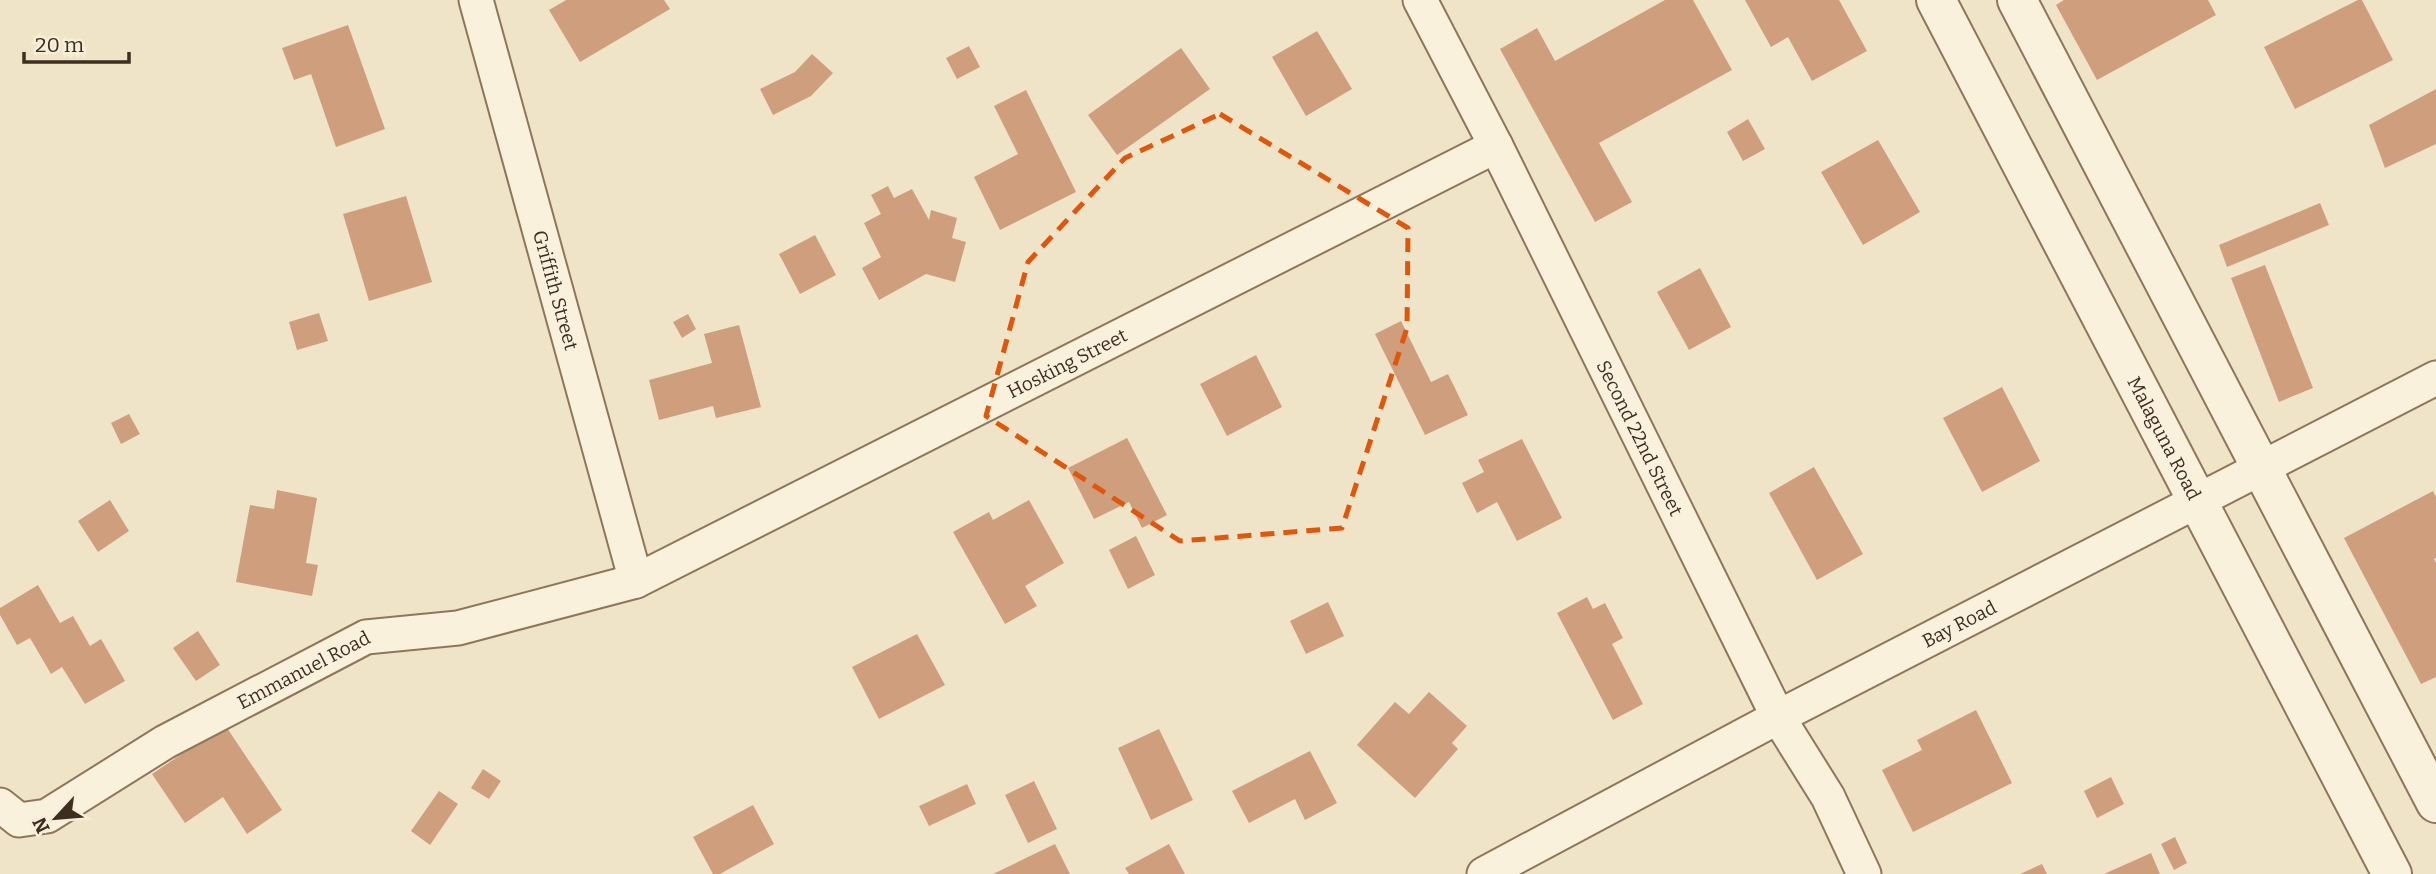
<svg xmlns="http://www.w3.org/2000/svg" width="2436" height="874" font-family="Bitter,serif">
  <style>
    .building { fill: #cf9f7d }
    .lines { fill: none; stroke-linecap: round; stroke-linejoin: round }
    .minor-casing { stroke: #8d765c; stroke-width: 37 }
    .tertiary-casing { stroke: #8d765c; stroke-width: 42 }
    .minor { stroke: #faf1dc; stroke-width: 33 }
    .tertiary { stroke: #faf1dc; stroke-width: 38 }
    .marked { fill: none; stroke: #df570d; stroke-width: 5; stroke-dasharray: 14 9; stroke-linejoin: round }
    .labels { text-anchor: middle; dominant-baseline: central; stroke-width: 6; stroke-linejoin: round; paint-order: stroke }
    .street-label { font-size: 19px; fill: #3d2e20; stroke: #f7eed8 }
  </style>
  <rect width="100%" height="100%" fill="#f0e4c8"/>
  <g class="building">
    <path d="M566 0H664L670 9 580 62 549 10Z"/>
    <path d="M1665 0H1693L1732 70 1599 143 1632 202 1595 222 1500 49 1537 28 1555 61Z"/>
    <path d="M1745 0H1839L1867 51 1812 81 1788 37 1771 47Z"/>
    <path d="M2064 0H2208L2216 15 2097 80 2056 5Z"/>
    <path d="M2358 0H2362L2393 60 2295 109 2264 47Z"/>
    <path d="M348 25 385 129 336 147 311 74 294 80 282 48Z"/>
    <path d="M1317 31 1352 89 1306 116 1272 57Z"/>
    <path d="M969 46 980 67 957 79 946 58Z"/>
    <path d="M1181 48 1210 89 1117 155 1088 115Z"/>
    <path d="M812 54 833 73 811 96 773 115 760 89 795 72Z"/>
    <path d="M2436 89V144L2385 168 2369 125Z"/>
    <path d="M1026 90 1076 192 1000 230 974 177 1018 154 994 106Z"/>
    <path d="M1748 119 1765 149 1743 161 1727 132Z"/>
    <path d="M1878 140 1920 212 1863 245 1821 172Z"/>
    <path d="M888 186 894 198 912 189 929 220 931 210 957 218 952 238 966 242 955 282 926 274 879 300 862 268 881 257 864 223 881 214 871 195Z"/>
    <path d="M406 196 432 282 369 301 343 214Z"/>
    <path d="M2320 203 2329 225 2227 267 2219 245Z"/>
    <path d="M815 235 836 275 800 294 779 254Z"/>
    <path d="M2265 265 2313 388 2279 402 2231 278Z"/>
    <path d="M1700 268 1731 327 1689 350 1657 292Z"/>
    <path d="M319 313 328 341 297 350 289 322Z"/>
    <path d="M688 314 696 329 682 338 673 322Z"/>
    <path d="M1401 321 1431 382 1448 374 1468 415 1425 435 1375 334Z"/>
    <path d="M739 325 761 407 716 418 713 406 659 420 649 380 712 363 704 334Z"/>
    <path d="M1256 355 1282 407 1227 436 1200 384Z"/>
    <path d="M2002 387 2040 461 1982 492 1943 418Z"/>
    <path d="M129 414 140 434 121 444 111 423Z"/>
    <path d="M1127 438 1167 515 1142 528 1129 502 1094 519 1068 468Z"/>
    <path d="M1522 439 1562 518 1517 541 1497 502 1477 513 1462 483 1484 472 1478 460Z"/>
    <path d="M1814 467 1863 554 1817 580 1769 493Z"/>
    <path d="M277 490 317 498 306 563 318 565 312 596 236 582 250 505 274 509Z"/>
    <path d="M2433 491 2436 497V558L2434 559 2436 563V677L2421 684 2344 538Z"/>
    <path d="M110 500 129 531 98 552 78 521Z"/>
    <path d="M1029 500 1064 563 1025 586 1037 606 1005 624 953 532 989 512 993 520Z"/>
    <path d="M1136 536 1155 575 1128 589 1109 550Z"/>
    <path d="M38 585 60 623 73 616 90 646 101 639 125 681 85 704 62 667 51 674 30 638 17 645 0 615V608Z"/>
    <path d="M1587 597 1593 609 1605 603 1623 638 1612 644 1643 704 1613 720 1557 613Z"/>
    <path d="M1328 602 1344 636 1306 654 1290 621Z"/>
    <path d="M198 631 220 665 196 681 173 648Z"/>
    <path d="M917 634 945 685 879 719 852 667Z"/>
    <path d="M1429 692 1467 726 1452 743 1458 749 1415 798 1357 745 1395 702 1409 714Z"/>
    <path d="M1976 710 2012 783 1913 832 1882 770 1922 750 1917 740Z"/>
    <path d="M225 725 282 810 247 834 223 797 185 823 152 774Z"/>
    <path d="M1159 729 1193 800 1151 820 1118 748Z"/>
    <path d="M1310 751 1337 803 1305 820 1295 799 1249 823 1232 791Z"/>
    <path d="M483 769 501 781 489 799 471 788Z"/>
    <path d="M2111 777 2124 804 2097 818 2084 791Z"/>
    <path d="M1034 781 1057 829 1028 843 1005 795Z"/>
    <path d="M967 784 976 804 929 826 919 806Z"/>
    <path d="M439 791 458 804 430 845 411 831Z"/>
    <path d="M753 805 774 844 720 874H713L693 837Z"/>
    <path d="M2175 837 2187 863 2174 870 2161 844Z"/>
    <path d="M1055 844 1070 874H993Z"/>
    <path d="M1169 844 1185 874H1129L1125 868Z"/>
    <path d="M2151 853 2160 874H2104Z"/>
    <path d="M2042 864 2047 874H2020Z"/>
  </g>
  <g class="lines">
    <g class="minor-casing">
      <g id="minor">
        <path id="s1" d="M476 0 636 581"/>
        <path id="s2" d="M1420 0 1496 146 1778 717 1828 797 1864 874"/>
        <path id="s3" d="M0 805 19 820 47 816 165 742 366 637 458 628 636 581 1496 146"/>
        <path id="s4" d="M1484 874 1778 717 2436 378"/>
      </g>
    </g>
    <g class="tertiary-casing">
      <g id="tertiary">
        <path id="s5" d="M1936 0 2392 874"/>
        <path d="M2017 0 2436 803"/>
      </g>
    </g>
    <use href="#minor" class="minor"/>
    <use href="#tertiary" class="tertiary"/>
  </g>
  <path class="marked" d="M1220 114 1408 228 1407 328 1342 528 1180 541 986 416 1028 262 1125 158Z"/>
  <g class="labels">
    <g class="street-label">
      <text stroke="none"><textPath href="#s1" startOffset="301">Griffith Street</textPath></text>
      <text stroke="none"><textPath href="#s3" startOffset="1178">Hosking Street</textPath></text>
      <text stroke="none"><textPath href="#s5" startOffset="494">Malaguna Road</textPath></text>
      <text stroke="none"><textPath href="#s2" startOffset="490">Second 22nd Street</textPath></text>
      <text stroke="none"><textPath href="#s4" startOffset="537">Bay Road</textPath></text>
      <text stroke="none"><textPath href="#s3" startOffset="348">Emmanuel Road</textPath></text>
    </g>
  </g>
  <g transform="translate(56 818) rotate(244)" stroke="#f7eed8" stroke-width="5" paint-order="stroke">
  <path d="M0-5L12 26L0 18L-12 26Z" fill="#3d2e20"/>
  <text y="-10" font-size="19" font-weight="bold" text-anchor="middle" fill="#3d2e20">N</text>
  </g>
  <path d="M24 52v10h105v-10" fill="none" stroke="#3d2e20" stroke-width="3.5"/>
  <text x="35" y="52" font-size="21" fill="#3d2e20" stroke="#f7eed8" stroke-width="5" paint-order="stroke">20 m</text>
</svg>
